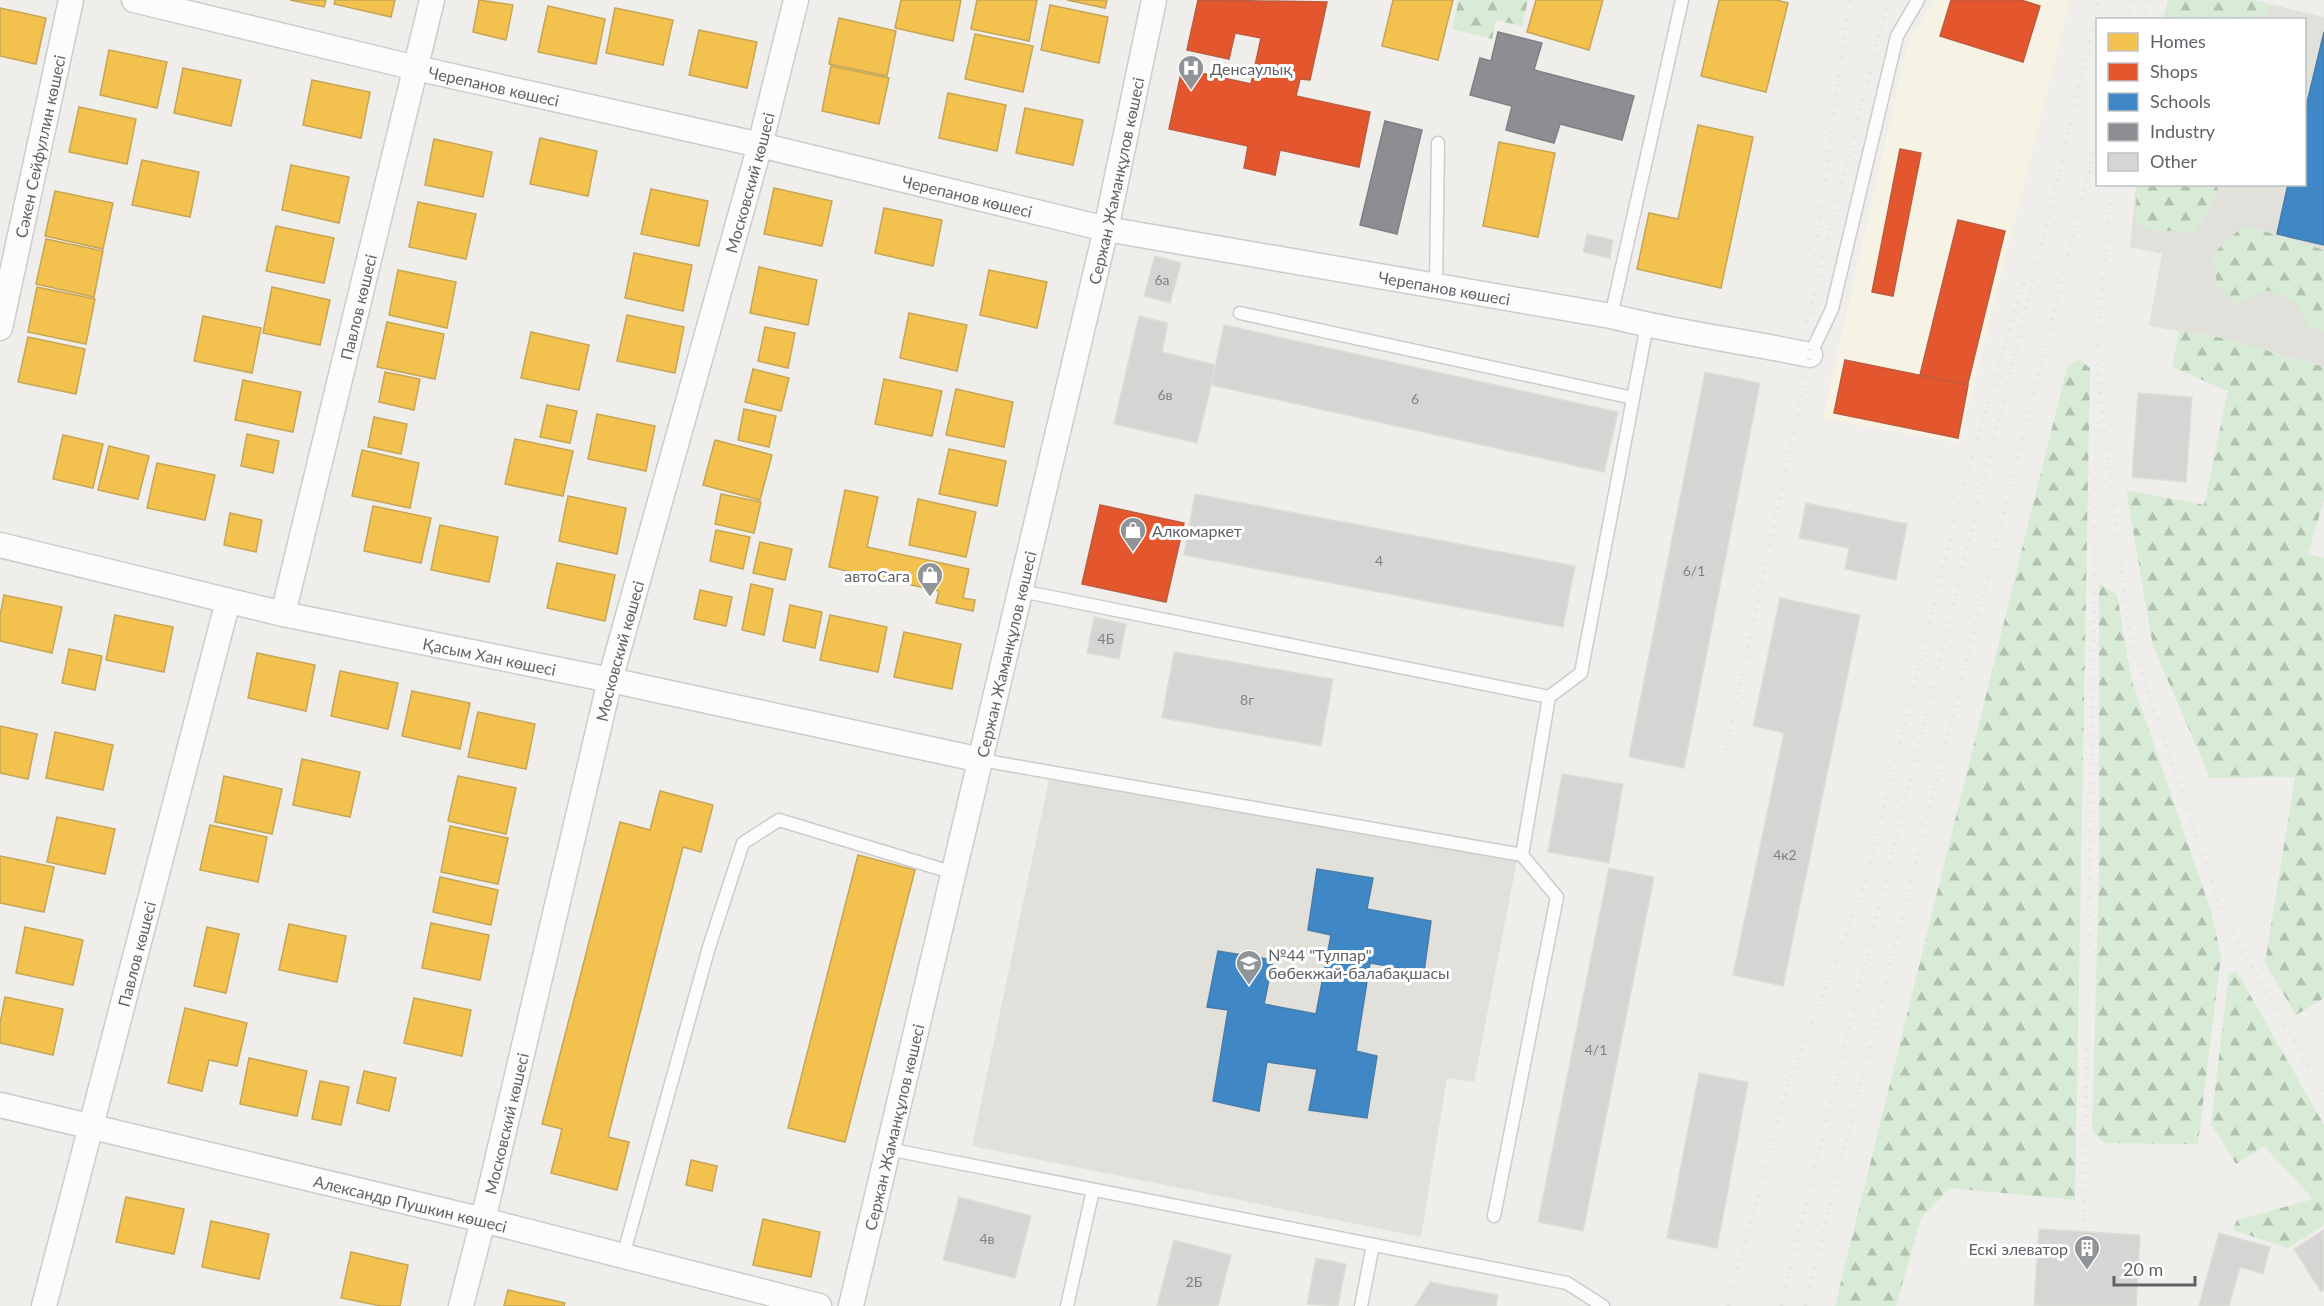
<svg xmlns="http://www.w3.org/2000/svg" width="2324" height="1306" font-family="Lato,sans-serif">
  <style>
    .commercial { fill: #f7f3e4 }
    .education { fill: #e2e0da }
    .forest { fill: url(#forest-firs) }
    .homes { fill: #f2c14e; stroke: #c6a556; stroke-width: 1.5 }
    .shops { fill: #e4572e; stroke: #bc5b3f; stroke-width: 1.5 }
    .schools { fill: #3f88c5; stroke: #497da9; stroke-width: 1.5 }
    .industry { fill: #8d8d92; stroke: #7f8085; stroke-width: 1.5 }
    .building { fill: #d6d5d3; stroke: #deddd9; stroke-width: 1.5 }
    .lines { fill: none; stroke-linecap: round; stroke-linejoin: round }
    .service-casing { stroke: #cbcccc; stroke-width: 15 }
    .minor-casing { stroke: #cbcccc; stroke-width: 27 }
    .service { stroke: #fdfcfc; stroke-width: 12 }
    .minor { stroke: #fdfcfc; stroke-width: 24 }
    .rail { stroke: #e4e4e4; stroke-width: 4.5; stroke-dasharray: 1.5 8; stroke-linecap: butt }
    .labels { text-anchor: middle; dominant-baseline: central; stroke-width: 6; stroke-linejoin: round; paint-order: stroke }
    .number-label { font-size: 14px; fill: #7e8184 }
    .poi-label { font-size: 16px; fill: #5f6368; stroke: #fff; text-anchor: start }
    .street-label { font-size: 16px; fill: #5f6368; stroke: #fff }
  </style>
  <defs>
    <pattern id="forest-firs" width="22" height="20" patternUnits="userSpaceOnUse" patternTransform="scale(1.5)"><rect width="22" height="20" fill="#d8ebd6"/><path d="M5 1l3.5 6h-7zM16 11l3.5 6h-7z" fill="#b2c2b1"/></pattern>
  </defs>
  <rect width="100%" height="100%" fill="#efeeea"/>
  <path class="commercial" d="M1935 0H2070L1959 443 1823 418 1907 46Z"/>
  <g class="education">
    <path d="M2168 0H2253L2324 17V367L2222 338 2149 326 2162 254 2130 247 2136 185 2304 184V20L2163 19Z"/>
    <path d="M1049 779 1517 860 1474 1082 1447 1078 1421 1237 972 1146Z"/>
  </g>
  <g class="forest">
    <path d="M1459 0H1528L1522 26 1496 20 1492 39 1452 29Z"/>
    <path d="M2168 0H2253L2270 4 2265 19H2164Z"/>
    <path d="M2143 185H2217L2218 190 2196 232 2144 230 2135 220 2137 189Z"/>
    <path d="M2244 225 2324 250V331L2307 327 2297 304 2267 290 2238 305 2217 286 2213 254Z"/>
    <path d="M2179 331 2222 338 2324 367V500L2308 554 2324 558V998L2296 1015 2265 963 2295 777 2210 778 2153 646 2126 490 2204 505 2228 391 2172 367Z"/>
    <path d="M2079 359 2090 368 2075 1200 1950 1188 1921 1218 1896 1306H1835L2067 367Z"/>
    <path d="M2099 584 2117 594 2131 678 2211 911 2221 956 2198 1144 2104 1143 2092 1131 2099 874Z"/>
    <path d="M2237 972 2324 1125V1225L2288 1248 2233 1230 2237 1220 2313 1199 2264 1146 2236 1164 2211 1124 2229 973Z"/>
  </g>
  <g class="homes">
    <path d="M290 0H326L324 7Z"/>
    <path d="M335 0H395L391 17 334 4Z"/>
    <path d="M479 0 513 5 506 40 473 32Z"/>
    <path d="M901 0H961L953 41 895 28Z"/>
    <path d="M977 0H1037L1029 41 971 29Z"/>
    <path d="M1067 0H1107L1105 8Z"/>
    <path d="M1393 0H1453L1438 60 1382 46Z"/>
    <path d="M1536 0H1603L1589 50 1527 32Z"/>
    <path d="M1719 0H1776L1788 3 1766 92 1701 76Z"/>
    <path d="M1050 5 1108 17 1099 63 1041 50Z"/>
    <path d="M548 6 605 19 596 64 538 52Z"/>
    <path d="M0 8 46 18 36 64 0 56Z"/>
    <path d="M615 8 673 20 663 65 606 53Z"/>
    <path d="M839 18 896 31 887 76 829 64Z"/>
    <path d="M699 30 757 42 747 88 689 75Z"/>
    <path d="M975 34 1033 46 1023 92 965 79Z"/>
    <path d="M109 50 167 62 157 108 100 95Z"/>
    <path d="M831 66 889 78 879 124 822 111Z"/>
    <path d="M183 68 241 80 231 126 174 113Z"/>
    <path d="M312 80 370 92 361 138 303 125Z"/>
    <path d="M948 93 1006 105 997 151 939 138Z"/>
    <path d="M79 107 136 119 127 164 69 152Z"/>
    <path d="M1025 108 1083 120 1073 165 1016 153Z"/>
    <path d="M1698 125 1753 137 1721 288 1637 269 1649 213 1678 219Z"/>
    <path d="M540 138 597 151 588 196 530 184Z"/>
    <path d="M434 139 492 152 483 197 425 185Z"/>
    <path d="M1499 142 1555 153 1538 237 1483 226Z"/>
    <path d="M142 160 199 172 190 217 132 205Z"/>
    <path d="M291 165 349 177 339 223 282 210Z"/>
    <path d="M774 188 832 201 822 246 764 234Z"/>
    <path d="M651 189 708 201 699 246 641 234Z"/>
    <path d="M55 191 113 203 103 249 45 236Z"/>
    <path d="M418 202 476 214 466 259 409 247Z"/>
    <path d="M884 208 942 220 933 266 875 253Z"/>
    <path d="M276 226 334 238 324 283 266 271Z"/>
    <path d="M46 239 103 251 94 297 36 284Z"/>
    <path d="M634 253 692 265 683 311 625 298Z"/>
    <path d="M759 267 817 280 808 325 750 313Z"/>
    <path d="M398 270 456 282 447 328 389 315Z"/>
    <path d="M989 270 1047 282 1037 328 980 315Z"/>
    <path d="M37 287 95 299 86 344 28 332Z"/>
    <path d="M272 287 330 300 320 345 263 333Z"/>
    <path d="M909 313 967 325 957 371 900 358Z"/>
    <path d="M627 315 684 327 675 373 617 361Z"/>
    <path d="M203 316 261 328 252 373 194 361Z"/>
    <path d="M387 322 444 334 435 379 377 367Z"/>
    <path d="M765 327 795 333 788 368 758 361Z"/>
    <path d="M531 332 589 345 579 390 521 378Z"/>
    <path d="M28 337 85 349 76 394 18 382Z"/>
    <path d="M753 369 789 378 781 411 745 402Z"/>
    <path d="M385 372 420 379 414 410 379 402Z"/>
    <path d="M884 379 942 391 932 436 875 424Z"/>
    <path d="M243 380 301 392 293 432 235 420Z"/>
    <path d="M956 389 1013 402 1004 447 946 435Z"/>
    <path d="M547 405 577 411 570 443 540 437Z"/>
    <path d="M744 409 776 416 769 447 738 440Z"/>
    <path d="M597 414 655 426 646 471 588 459Z"/>
    <path d="M374 417 407 424 401 454 368 447Z"/>
    <path d="M247 434 279 441 273 473 241 466Z"/>
    <path d="M63 435 103 444 93 488 53 479Z"/>
    <path d="M515 439 573 451 563 496 505 484Z"/>
    <path d="M715 440 772 455 760 500 703 485Z"/>
    <path d="M109 446 149 456 138 499 98 490Z"/>
    <path d="M949 449 1006 461 997 506 939 494Z"/>
    <path d="M362 450 419 463 410 508 352 496Z"/>
    <path d="M157 463 215 475 205 520 147 508Z"/>
    <path d="M845 490 878 497 867 547 969 569 963 598 975 600 973 611 936 603 939 591 829 567Z"/>
    <path d="M721 494 761 502 754 533 715 524Z"/>
    <path d="M568 496 626 508 617 554 559 541Z"/>
    <path d="M918 499 976 512 966 557 909 545Z"/>
    <path d="M373 506 431 518 421 563 364 551Z"/>
    <path d="M230 513 262 520 256 552 224 545Z"/>
    <path d="M440 525 498 537 489 582 431 570Z"/>
    <path d="M716 530 750 537 743 569 710 561Z"/>
    <path d="M760 542 792 549 785 580 753 573Z"/>
    <path d="M557 563 615 575 605 621 547 608Z"/>
    <path d="M751 584 773 589 764 635 742 630Z"/>
    <path d="M700 590 732 597 726 626 694 619Z"/>
    <path d="M4 595 62 607 52 653 0 641V616Z"/>
    <path d="M790 605 822 612 815 648 783 641Z"/>
    <path d="M115 615 173 627 164 672 106 660Z"/>
    <path d="M830 615 887 627 878 672 820 660Z"/>
    <path d="M904 632 961 644 952 689 894 677Z"/>
    <path d="M69 649 102 656 95 690 62 683Z"/>
    <path d="M257 653 315 665 306 711 248 698Z"/>
    <path d="M340 671 398 683 388 729 331 716Z"/>
    <path d="M412 691 470 703 460 749 402 736Z"/>
    <path d="M478 712 535 724 526 769 468 757Z"/>
    <path d="M0 726 37 734 28 779 0 773Z"/>
    <path d="M55 732 113 745 103 790 46 778Z"/>
    <path d="M302 759 360 772 350 817 293 805Z"/>
    <path d="M224 776 282 789 272 834 215 822Z"/>
    <path d="M458 776 516 788 506 834 448 821Z"/>
    <path d="M660 791 713 805 701 852 683 847 608 1137 629 1142 617 1190 551 1173 562 1129 542 1124 620 822 650 830Z"/>
    <path d="M57 817 115 829 105 874 47 862Z"/>
    <path d="M210 825 267 837 258 882 200 870Z"/>
    <path d="M450 826 508 838 498 884 441 872Z"/>
    <path d="M858 855 915 870 845 1142 788 1128Z"/>
    <path d="M0 856 54 867 44 912 0 903Z"/>
    <path d="M440 877 498 890 491 925 433 912Z"/>
    <path d="M431 923 489 935 480 980 422 968Z"/>
    <path d="M289 924 346 936 337 982 279 970Z"/>
    <path d="M25 927 83 940 73 985 16 973Z"/>
    <path d="M207 927 239 934 226 993 194 986Z"/>
    <path d="M5 997 63 1009 53 1055 0 1043V1023Z"/>
    <path d="M414 998 471 1010 462 1056 404 1043Z"/>
    <path d="M185 1008 247 1023 237 1066 209 1060 202 1091 168 1083Z"/>
    <path d="M249 1058 307 1071 297 1116 240 1104Z"/>
    <path d="M364 1071 396 1078 389 1111 357 1103Z"/>
    <path d="M320 1081 349 1087 341 1125 312 1119Z"/>
    <path d="M691 1160 717 1166 712 1191 686 1185Z"/>
    <path d="M126 1197 184 1209 174 1254 116 1242Z"/>
    <path d="M763 1219 820 1232 811 1277 753 1265Z"/>
    <path d="M211 1221 269 1234 259 1279 202 1267Z"/>
    <path d="M351 1252 408 1265 400 1306H381L341 1298Z"/>
    <path d="M508 1290 565 1303 564 1306H504Z"/>
  </g>
  <g class="shops">
    <path d="M1198 0 1327 2 1310 80 1300 79 1296 96 1370 112 1359 167 1280 150 1275 175 1244 168 1248 146 1169 129 1182 69 1251 84 1261 38 1235 33 1229 59 1187 50Z"/>
    <path d="M1951 0H2021L2040 6 2023 62 1940 36Z"/>
    <path d="M1900 149 1921 153 1893 296 1872 292Z"/>
    <path d="M1958 220 2005 231 1967 387 1920 375Z"/>
    <path d="M1845 360 1968 385 1958 438 1834 413Z"/>
    <path d="M1100 505 1184 523 1166 602 1082 584Z"/>
  </g>
  <g class="schools">
    <path d="M2324 32V245L2277 234 2288 184H2304V115Z"/>
    <path d="M1317 869 1373 878 1367 909 1431 921 1424 972 1370 963 1356 1051 1377 1056 1367 1118 1309 1110 1317 1069 1267 1062 1259 1111 1213 1101 1228 1010 1207 1007 1218 951 1273 960 1264 1004 1316 1014 1331 935 1308 930Z"/>
  </g>
  <g class="industry">
    <path d="M1498 32 1542 43 1534 70 1634 96 1622 140 1560 124 1554 143 1506 130 1512 106 1470 95 1480 58 1491 61Z"/>
    <path d="M1385 121 1422 130 1397 234 1360 225Z"/>
  </g>
  <g class="building">
    <path d="M1587 234 1613 240 1610 258 1583 252Z"/>
    <path d="M1155 256 1181 263 1170 303 1144 296Z"/>
    <path d="M1139 316 1168 323 1162 352 1216 365 1197 443 1114 424Z"/>
    <path d="M1224 325 1618 412 1604 472 1211 385Z"/>
    <path d="M1705 372 1760 383 1684 768 1629 757Z"/>
    <path d="M2138 393 2192 397 2186 482 2132 477Z"/>
    <path d="M1195 494 1575 566 1563 627 1184 555Z"/>
    <path d="M1806 503 1907 524 1896 580 1845 569 1849 548 1799 538Z"/>
    <path d="M1780 598 1860 615 1783 986 1733 975 1784 733 1753 726Z"/>
    <path d="M1094 617 1126 624 1119 659 1087 653Z"/>
    <path d="M1174 652 1333 679 1321 746 1162 718Z"/>
    <path d="M1562 774 1623 784 1609 863 1548 852Z"/>
    <path d="M1609 868 1654 877 1583 1231 1538 1222Z"/>
    <path d="M1699 1073 1748 1082 1717 1248 1667 1238Z"/>
    <path d="M959 1197 1031 1216 1015 1278 943 1260Z"/>
    <path d="M2039 1229 2140 1235 2136 1306H2034Z"/>
    <path d="M2324 1230V1290L2321 1292 2294 1249Z"/>
    <path d="M2219 1233 2270 1247 2263 1274 2240 1267 2229 1306H2199Z"/>
    <path d="M1174 1240 1231 1255 1218 1306H1157Z"/>
    <path d="M1316 1258 1346 1264 1338 1306 1307 1304Z"/>
    <path d="M1430 1282 1498 1295 1496 1306H1415Z"/>
  </g>
  <g class="lines">
    <g class="service-casing">
      <g id="service">
        <path d="M1436 286 1438 143"/>
        <path d="M1240 313 1633 398"/>
        <path d="M1611 316 1682 0"/>
        <path d="M1810 355 1832 309 1897 36 1918 0"/>
        <path d="M1021 591 1549 697 1522 855"/>
        <path d="M1549 697 1581 673 1647 325"/>
        <path d="M981 760 1522 855 1557 897 1494 1216"/>
        <path d="M888 1149 1567 1283 1603 1306"/>
        <path d="M623 1256 709 947 743 843 779 820 954 873"/>
        <path d="M1067 1306 1093 1190"/>
        <path d="M1361 1306 1373 1245"/>
      </g>
    </g>
    <g class="minor-casing">
      <g id="minor">
        <path id="s1" d="M134 0 416 68 760 145 1106 229 1611 316C1676 333 1744 341 1810 355"/>
        <path id="s2" d="M0 328 71 0"/>
        <path id="s3" d="M0 545 283 614 610 680 981 760"/>
        <path id="s4" d="M283 614 432 0"/>
        <path id="s5" d="M0 1105 483 1220 819 1306"/>
        <path id="s6" d="M44 1306 228 601"/>
        <path id="s7" d="M461 1306 483 1220 610 680 760 145 796 0"/>
        <path id="s8" d="M851 1306 1106 229 1154 0"/>
      </g>
    </g>
    <use href="#service" class="service"/>
    <use href="#minor" class="minor"/>
    <g class="rail">
      <path d="M2127 20 2131 0"/>
      <path d="M2143 20 2147 0"/>
      <path d="M2112 184 2096 358 2130 637 2223 915 2324 1095"/>
      <path d="M1814 265 1849 0"/>
      <path d="M1726 750 1810 355 1806 326 1888 0"/>
      <path d="M2084 1221 2097 420"/>
      <path d="M1728 1306 1787 1089 1866 881 1960 499 2025 278"/>
      <path d="M1781 1306 2059 174 2099 0"/>
      <path d="M1805 1306 2098 136"/>
    </g>
  </g>
  <defs>
    <g id="hospital-pin" transform="scale(1.35)"><path d="M0 17L-7.5 6A9.5 9.5 0 1 1 7.5 6Z" fill="#919496" stroke="#fff"/><path d="M-5-5h3v3.5h4V-5h3V5h-3V1.5h-4V5h-3Z" fill="#fff"/></g>
    <g id="shop-pin" transform="scale(1.35)"><path d="M0 17L-7.5 6A9.5 9.5 0 1 1 7.5 6Z" fill="#919496" stroke="#fff"/><path d="M-5-2.5h2.3a2.7 3.5 0 0 1 5.4 0H5L5.5 6h-11ZM-1.5-2.5h3a1.5 2.3 0 0 0-3 0Z" fill="#fff"/></g>
    <g id="school-pin" transform="scale(1.35)"><path d="M0 17L-7.5 6A9.5 9.5 0 1 1 7.5 6Z" fill="#919496" stroke="#fff"/><path d="M0-5L7-2L0 1L-7-2ZM-4 1L0 2.5L4 1V4Q0 6-4 4Z" fill="#fff"/></g>
    <g id="building-pin" transform="scale(1.35)"><path d="M0 17L-7.5 6A9.5 9.5 0 1 1 7.5 6Z" fill="#919496" stroke="#fff"/><path d="M-4-6H4V6H1V3H-1V6H-4ZM-2.5-4.3h1.7v1.8h-1.7ZM.8-4.3h1.7v1.8H.8ZM-2.5-1h1.7V.8h-1.7ZM.8-1h1.7V.8H.8Z" fill="#fff"/></g>
  </defs>
  <g fill-rule="evenodd">
    <use href="#hospital-pin" x="1191" y="68"/>
    <use href="#shop-pin" x="1133" y="530"/>
    <use href="#shop-pin" x="930" y="575"/>
    <use href="#school-pin" x="1249" y="963"/>
    <use href="#building-pin" x="2087" y="1248"/>
  </g>
  <g class="labels">
    <g class="number-label">
      <text x="1162" y="279">6а</text>
      <text x="1165" y="394">6в</text>
      <text x="1415" y="398">6</text>
      <text x="1379" y="560">4</text>
      <text x="1694" y="570">6/1</text>
      <text x="1106" y="638">4Б</text>
      <text x="1247" y="699">8г</text>
      <text x="1785" y="854">4к2</text>
      <text x="1596" y="1049">4/1</text>
      <text x="987" y="1238">4в</text>
      <text x="1194" y="1281">2Б</text>
    </g>
    <g class="poi-label">
      <text x="1210" y="68">Денсаулық</text>
      <text x="1152" y="530">Алкомаркет</text>
      <text x="910" y="575" text-anchor="end">автоСага</text>
      <text x="1268" y="954">№44 "Тұлпар"<tspan x="1268" dy="18">бөбекжай-балабақшасы</tspan></text>
      <text x="2068" y="1248" text-anchor="end">Ескі элеватор</text>
    </g>
    <g class="street-label">
      <text stroke="none"><textPath href="#s1" startOffset="370">Черепанов көшесі</textPath></text>
      <text stroke="none"><textPath href="#s2" startOffset="186">Сәкен Сейфуллин көшесі</textPath></text>
      <text stroke="none"><textPath href="#s8" startOffset="1156">Сержан Жаманқұлов көшесі</textPath></text>
      <text stroke="none"><textPath href="#s7" startOffset="1160">Московский көшесі</textPath></text>
      <text stroke="none"><textPath href="#s1" startOffset="856">Черепанов көшесі</textPath></text>
      <text stroke="none"><textPath href="#s1" startOffset="1342">Черепанов көшесі</textPath></text>
      <text stroke="none"><textPath href="#s4" startOffset="316">Павлов көшесі</textPath></text>
      <text stroke="none"><textPath href="#s7" startOffset="674">Московский көшесі</textPath></text>
      <text stroke="none"><textPath href="#s8" startOffset="670">Сержан Жаманқұлов көшесі</textPath></text>
      <text stroke="none"><textPath href="#s3" startOffset="502">Қасым Хан көшесі</textPath></text>
      <text stroke="none"><textPath href="#s6" startOffset="364">Павлов көшесі</textPath></text>
      <text stroke="none"><textPath href="#s7" startOffset="188">Московский көшесі</textPath></text>
      <text stroke="none"><textPath href="#s8" startOffset="184">Сержан Жаманқұлов көшесі</textPath></text>
      <text stroke="none"><textPath href="#s5" startOffset="422">Александр Пушкин көшесі</textPath></text>
    </g>
  </g>
  <rect x="2096" y="18" width="210" height="168" fill="#ffffff" stroke="#bfc1c3" stroke-width="1.5"/>
  <rect x="2108" y="33" width="30" height="18" fill="#f2c14e" stroke="#bfc1c3" stroke-width="1.5"/>
  <text x="2150" y="48" font-size="18" fill="#5f6368">Homes</text>
  <rect x="2108" y="63" width="30" height="18" fill="#e4572e" stroke="#bfc1c3" stroke-width="1.5"/>
  <text x="2150" y="78" font-size="18" fill="#5f6368">Shops</text>
  <rect x="2108" y="93" width="30" height="18" fill="#3f88c5" stroke="#bfc1c3" stroke-width="1.5"/>
  <text x="2150" y="108" font-size="18" fill="#5f6368">Schools</text>
  <rect x="2108" y="123" width="30" height="18" fill="#8d8d92" stroke="#bfc1c3" stroke-width="1.5"/>
  <text x="2150" y="138" font-size="18" fill="#5f6368">Industry</text>
  <rect x="2108" y="153" width="30" height="18" fill="#d6d5d3" stroke="#bfc1c3" stroke-width="1.5"/>
  <text x="2150" y="168" font-size="18" fill="#5f6368">Other</text>
  <path d="M2114 1276v9h81v-9" fill="none" stroke="#5f6368" stroke-width="3"/>
  <text x="2123" y="1276" font-size="18" fill="#5f6368" stroke="#ffffff" stroke-width="4.5" paint-order="stroke">20 m</text>
</svg>
